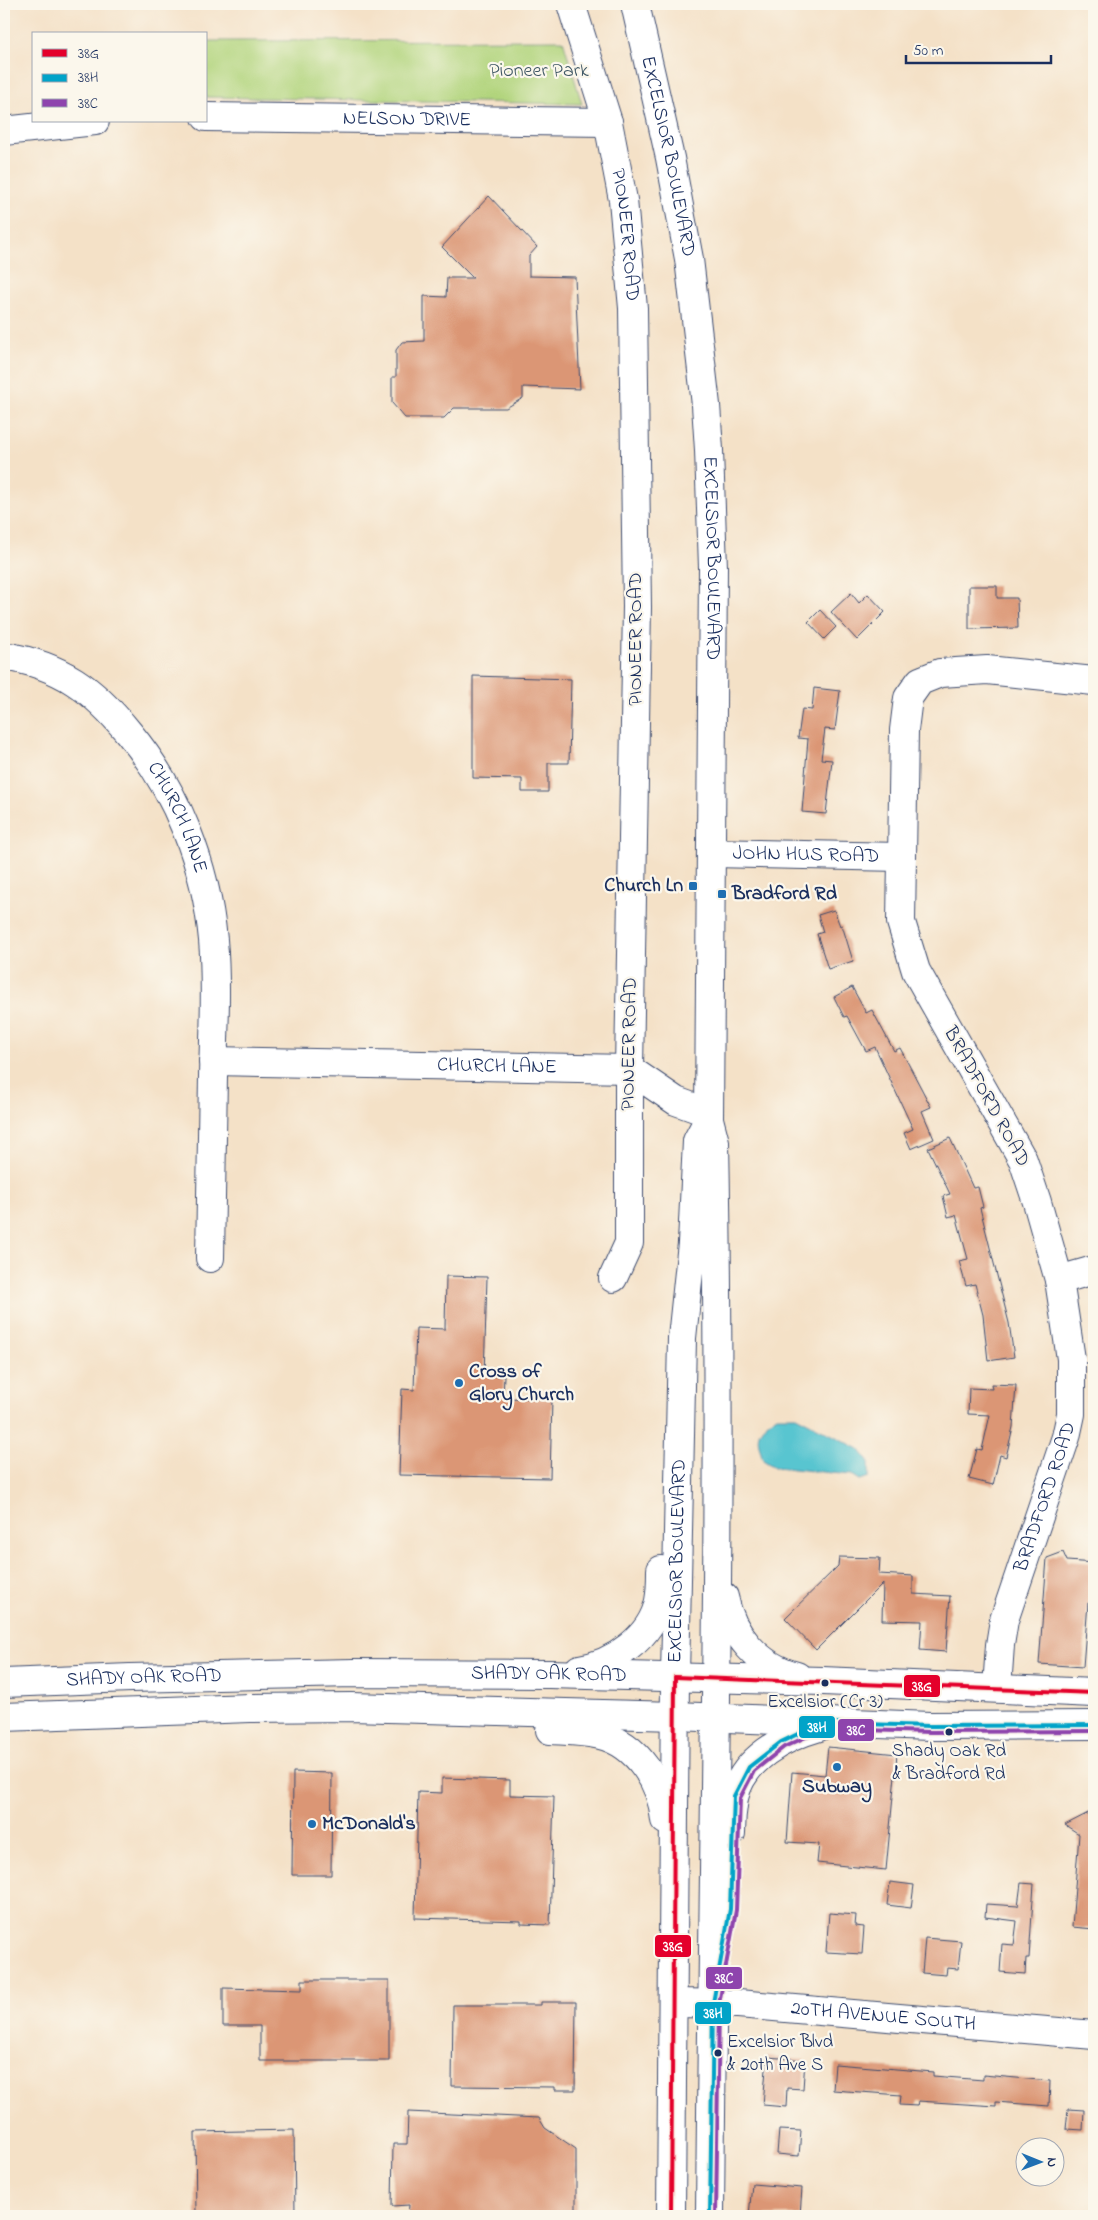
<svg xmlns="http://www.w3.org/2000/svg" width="1098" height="2220" font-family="'Indie Flower',sans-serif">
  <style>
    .green { fill: #b1d47c; stroke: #66826d }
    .water { fill: #58c5d0; stroke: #3a7a97 }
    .building { fill: #db9675 }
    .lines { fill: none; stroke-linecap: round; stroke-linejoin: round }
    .minor-casing { stroke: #3c4a6e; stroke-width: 30 }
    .major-casing { stroke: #3c4a6e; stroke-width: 30 }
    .minor { stroke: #fff; stroke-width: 28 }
    .major { stroke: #fff; stroke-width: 28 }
    .bus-1-casing { stroke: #fbf7ec; stroke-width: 8 }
    .bus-2-casing { stroke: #fbf7ec; stroke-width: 8 }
    .bus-3-casing { stroke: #fbf7ec; stroke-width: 8 }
    .bus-1 { stroke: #e4002b; stroke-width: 4 }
    .bus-2 { stroke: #01a3c8; stroke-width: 4 }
    .bus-3 { stroke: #8e44ad; stroke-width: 4 }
    .poi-dot { fill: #1f6fb2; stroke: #fbf7ec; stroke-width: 2 }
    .bus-dot { fill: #1b2f5e; stroke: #fbf7ec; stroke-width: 2 }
    .labels { text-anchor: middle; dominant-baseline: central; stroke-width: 4.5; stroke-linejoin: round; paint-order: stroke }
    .bus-label { font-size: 19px; fill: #1b2f5e; stroke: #fbf7ec }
    .park-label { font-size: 20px; fill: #405866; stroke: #fbf7ec }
    .street-label { font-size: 20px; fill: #1b2f5e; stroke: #fbf7ec }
    .poi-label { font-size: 20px; font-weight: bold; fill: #1b2f5e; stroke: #fbf7ec; text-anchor: start }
    .line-badge { stroke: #fbf7ec; stroke-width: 2 }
    .badge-label { font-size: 14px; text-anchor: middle; font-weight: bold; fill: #fff }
  </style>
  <rect width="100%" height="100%" fill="#fbf7ec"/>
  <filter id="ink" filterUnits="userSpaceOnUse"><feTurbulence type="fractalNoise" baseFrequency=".02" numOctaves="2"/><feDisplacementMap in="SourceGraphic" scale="10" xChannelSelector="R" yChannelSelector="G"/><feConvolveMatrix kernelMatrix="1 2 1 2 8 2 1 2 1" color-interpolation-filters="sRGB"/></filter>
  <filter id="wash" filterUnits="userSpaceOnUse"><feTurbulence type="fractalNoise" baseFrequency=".0096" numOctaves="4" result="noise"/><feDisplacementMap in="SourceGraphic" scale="20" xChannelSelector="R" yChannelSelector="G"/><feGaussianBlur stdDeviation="1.12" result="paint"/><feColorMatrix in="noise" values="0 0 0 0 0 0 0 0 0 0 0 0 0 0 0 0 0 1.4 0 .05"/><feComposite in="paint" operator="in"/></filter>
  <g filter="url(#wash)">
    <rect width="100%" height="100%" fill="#f4e1c7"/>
    <path class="green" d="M563 40 582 104 206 97V41Z"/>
    <path class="water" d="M777 1416H796L859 1449 869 1462V1477L860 1480 852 1475 774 1467 763 1460C756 1436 754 1430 777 1416Z"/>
    <g id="blocks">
      <g class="building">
        <path d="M489 196 537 247 529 256V276L575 277 580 389 523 387V398L506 408H454L444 418H405L392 403V377H396V350L402 342 424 341V296L446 297 447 278H473L442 247Z"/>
        <path d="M969 586H997V598H1017L1018 628 969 629Z"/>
        <path d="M851 593 859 603 868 594 885 612 857 640 831 612Z"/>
        <path d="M820 610 836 627 824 639 808 622Z"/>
        <path d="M473 676 571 679 569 763H548V792H522V779L473 778Z"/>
        <path d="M814 688 840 691 835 730 825 729 821 759 832 760 826 814 802 812 808 739 798 738 802 709 812 710Z"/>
        <path d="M834 910 840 926 842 925 853 961 828 969 817 934 823 932 818 915Z"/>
        <path d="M852 987 866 1013 872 1010 894 1051 900 1048 931 1107 922 1111 934 1139 911 1149 904 1133 913 1129 875 1047 866 1051 847 1016 844 1017 834 997Z"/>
        <path d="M950 1138 973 1188 978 1187 983 1207 980 1208 1009 1323 1014 1357 988 1361 983 1315 975 1284 966 1286 959 1261 968 1259 956 1215 948 1217 943 1196 950 1194 928 1148Z"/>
        <path d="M446 1276 487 1277 484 1376H504L503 1398 552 1399 550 1478 399 1475 402 1389 414 1390 416 1328 445 1329Z"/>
        <path d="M991 1384 1016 1385 1013 1427 1006 1457 1000 1455 993 1485 969 1479 977 1449 982 1450 990 1415 968 1414 969 1388 992 1389Z"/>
        <path d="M1063 1552 1067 1561 1094 1563V1603H1088L1083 1667 1039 1664 1047 1558Z"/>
        <path d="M839 1557 880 1558 879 1574 913 1576V1594L950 1596 946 1652 920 1650 922 1621 882 1620 883 1583 816 1650 785 1618 838 1566Z"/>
        <path d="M828 1747 897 1754 886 1870 817 1863 819 1844 787 1842 792 1772 825 1775Z"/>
        <path d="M293 1772 332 1773 331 1875H292Z"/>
        <path d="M442 1778 510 1780V1795L554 1796 550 1925 521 1924V1921L415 1918 418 1792 442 1793Z"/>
        <path d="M1094 1810V1929L1072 1927 1079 1834 1065 1825Z"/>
        <path d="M890 1882 914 1885 911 1908 887 1905Z"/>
        <path d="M1021 1883 1034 1884 1029 1958H1026L1025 1974 1000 1972 1002 1944 1014 1945 1017 1921 985 1917 986 1904 1018 1906Z"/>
        <path d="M829 1913 856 1915 855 1926 864 1927 862 1954 826 1952Z"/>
        <path d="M925 1938 961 1941 958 1969 947 1968 946 1975 922 1973Z"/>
        <path d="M302 1980H389V2061H260V2026H223V1988L302 1990Z"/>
        <path d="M541 2002H576L575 2090H555V2087L452 2086 453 2005H541Z"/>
        <path d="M767 2057 805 2060 803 2089 787 2088 786 2107 763 2105Z"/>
        <path d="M835 2064 933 2072V2076L983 2080V2075L1050 2081 1049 2106 996 2102V2106L918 2101 917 2106 900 2105 901 2095 833 2090Z"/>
        <path d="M1068 2109 1084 2110 1083 2130 1066 2129Z"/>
        <path d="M408 2112 539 2118 545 2128 576 2149V2216H408L409 2205 392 2206 393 2144H407Z"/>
        <path d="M294 2130 295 2216H196L195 2132Z"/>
        <path d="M779 2130 801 2131 799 2156 777 2154Z"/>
        <path d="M752 2184 802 2188 800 2215 749 2216Z"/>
      </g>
    </g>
  </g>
  <g filter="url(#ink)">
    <use href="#blocks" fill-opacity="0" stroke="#3c4a6e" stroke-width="1"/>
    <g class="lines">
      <g class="minor-casing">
        <g id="minor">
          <path id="s1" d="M571 4 608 122 623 200 633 308 637 607 629 1069V1243L613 1278"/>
          <path id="s2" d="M206 117 608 122"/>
          <path d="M4 131 95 121"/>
          <path id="s3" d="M4 656C61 665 93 689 129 733 177 791 206 865 213 940 217 985 214 1031 213 1076 212 1137 211 1197 210 1258"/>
          <path id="s4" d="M712 853 901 857"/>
          <path id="s5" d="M213 1061 629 1069 676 1101 709 1113"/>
          <path d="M1059 1280 1094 1270"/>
          <path id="s6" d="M997 1688 1000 1645 1004 1620 1066 1437 1071 1414V1359L1059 1280 1037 1202 1023 1160 916 971 901 922 904 730 908 698 920 681 940 673 987 670 1094 681"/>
          <path id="s7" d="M673 2003 738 2004 1094 2035"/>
        </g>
      </g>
      <g class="major-casing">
        <g id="major">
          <path id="s8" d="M635 4 670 158 689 259 706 405 709 450 713 568 709 1119 715 1142C722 1500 713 1858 710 2216"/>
          <path d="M724 1597C731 1634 759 1667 797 1676"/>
          <path d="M579 1669C613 1664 652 1637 659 1601 661 1591 661 1580 661 1570"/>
          <path id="s9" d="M4 1683 130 1678 354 1673 549 1674 823 1681 1094 1693"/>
          <path d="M4 1717 250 1708 351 1707 676 1716 930 1726 1094 1725"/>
          <path d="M550 1730C566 1731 584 1731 600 1735 638 1744 662 1784 665 1820"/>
          <path d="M731 1833C731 1822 732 1810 734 1798 742 1759 784 1737 819 1727"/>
          <path id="s10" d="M671 2216 675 1677 682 1338 692 1243 697 1141 707 1122"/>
        </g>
      </g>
      <use href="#minor" class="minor"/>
      <use href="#major" class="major"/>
      <g class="bus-1-casing">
        <g id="bus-1">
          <path d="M675 1677 1094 1693"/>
          <path d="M671 2216 675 1677"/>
        </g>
      </g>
      <g class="bus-2-casing">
        <path id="bus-2" d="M710 2216 713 2003 730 1909 734 1796 749 1767 781 1742 804 1731 831 1723 930 1726 1094 1725"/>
      </g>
      <g class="bus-3-casing">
        <path id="bus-3" d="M716 2216 719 2004 736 1910 740 1798 754 1771 784 1747 806 1737 832 1729 930 1732 1094 1731"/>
      </g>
      <use href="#bus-1" class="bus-1"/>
      <use href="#bus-2" class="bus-2"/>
      <use href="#bus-3" class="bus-3"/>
    </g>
  </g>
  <g class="poi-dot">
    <rect x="688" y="881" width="10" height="10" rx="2.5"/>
    <rect x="717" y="889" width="10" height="10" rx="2.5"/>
    <circle cx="459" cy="1383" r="5"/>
    <circle cx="837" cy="1767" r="5"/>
    <circle cx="312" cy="1824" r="5"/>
  </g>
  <g class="bus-dot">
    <circle cx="825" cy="1683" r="4.5"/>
    <circle cx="949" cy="1732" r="4.5"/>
    <circle cx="718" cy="2053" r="4.5"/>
  </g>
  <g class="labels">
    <g class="bus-label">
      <text x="825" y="1702">Excelsior (Cr 3)</text>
      <text x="949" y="1751">Shady Oak Rd<tspan x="949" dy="23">&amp; Bradford Rd</tspan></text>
      <text x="727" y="2042" text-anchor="start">Excelsior Blvd<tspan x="727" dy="23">&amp; 20th Ave S</tspan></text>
    </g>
    <g class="park-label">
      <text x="539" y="71">Pioneer Park</text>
    </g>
    <g class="street-label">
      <text stroke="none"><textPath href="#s2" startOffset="201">NELSON DRIVE</textPath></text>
      <text stroke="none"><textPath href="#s8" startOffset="156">EXCELSIOR BOULEVARD</textPath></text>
      <text stroke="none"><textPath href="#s1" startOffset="238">PIONEER ROAD</textPath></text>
      <text stroke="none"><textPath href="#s8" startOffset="561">EXCELSIOR BOULEVARD</textPath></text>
      <text transform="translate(636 639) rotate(-90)">PIONEER ROAD</text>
      <text stroke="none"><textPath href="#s3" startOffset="249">CHURCH LANE</textPath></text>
      <text stroke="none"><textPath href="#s4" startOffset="94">JOHN HUS ROAD</textPath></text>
      <text transform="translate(630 1044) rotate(-89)">PIONEER ROAD</text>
      <text stroke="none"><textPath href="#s5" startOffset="284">CHURCH LANE</textPath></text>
      <text transform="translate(986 1097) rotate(61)">BRADFORD ROAD</text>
      <text stroke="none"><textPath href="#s6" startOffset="198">BRADFORD ROAD</textPath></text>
      <text stroke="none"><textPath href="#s10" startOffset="655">EXCELSIOR BOULEVARD</textPath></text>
      <text stroke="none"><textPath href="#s9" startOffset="545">SHADY OAK ROAD</textPath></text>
      <text stroke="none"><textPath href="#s9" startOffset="140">SHADY OAK ROAD</textPath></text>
      <text stroke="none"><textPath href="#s7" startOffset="211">20TH AVENUE SOUTH</textPath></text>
    </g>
    <g class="poi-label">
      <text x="683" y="886" text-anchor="end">Church Ln</text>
      <text x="732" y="894">Bradford Rd</text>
      <text x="469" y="1372">Cross of<tspan x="469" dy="23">Glory Church</tspan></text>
      <text x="837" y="1787" text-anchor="middle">Subway</text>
      <text x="322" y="1824">McDonald's</text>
    </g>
  </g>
  <g class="line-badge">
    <rect x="903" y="1674" width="38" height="24" rx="5" fill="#e4002b"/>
    <rect x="798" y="1715" width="38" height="24" rx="5" fill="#01a3c8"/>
    <rect x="837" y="1718" width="38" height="24" rx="5" fill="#8e44ad"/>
    <rect x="654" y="1934" width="38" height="24" rx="5" fill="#e4002b"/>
    <rect x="705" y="1966" width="38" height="24" rx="5" fill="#8e44ad"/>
    <rect x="694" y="2001" width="38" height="24" rx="5" fill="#01a3c8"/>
  </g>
  <g class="badge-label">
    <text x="922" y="1691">38G</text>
    <text x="817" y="1732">38H</text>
    <text x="856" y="1735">38C</text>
    <text x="673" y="1951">38G</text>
    <text x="724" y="1983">38C</text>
    <text x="713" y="2018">38H</text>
  </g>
  <rect width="1098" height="2220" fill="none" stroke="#fbf7ec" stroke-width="20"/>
  <rect x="32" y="32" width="175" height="90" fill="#fbf7ec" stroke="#a1a7b3"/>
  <rect x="42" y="49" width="25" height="8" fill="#e4002b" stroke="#a1a7b3"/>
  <text x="78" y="58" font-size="15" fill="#1b2f5e">38G</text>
  <rect x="42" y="74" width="25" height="8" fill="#01a3c8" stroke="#a1a7b3"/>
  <text x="78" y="82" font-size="15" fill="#1b2f5e">38H</text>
  <rect x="42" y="99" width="25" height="8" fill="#8e44ad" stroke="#a1a7b3"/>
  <text x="78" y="108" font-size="15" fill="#1b2f5e">38C</text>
  <g transform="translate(1040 2162) rotate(91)"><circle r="24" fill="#fbf7ec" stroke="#a1a7b3"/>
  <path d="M0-4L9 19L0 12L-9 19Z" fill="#1f6fb2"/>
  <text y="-8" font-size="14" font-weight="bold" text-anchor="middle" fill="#1b2f5e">N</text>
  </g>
  <path d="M906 55v8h145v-8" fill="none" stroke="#1b2f5e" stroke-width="2.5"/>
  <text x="913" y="55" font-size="15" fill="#1b2f5e" stroke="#fbf7ec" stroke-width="4" paint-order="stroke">50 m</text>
</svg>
